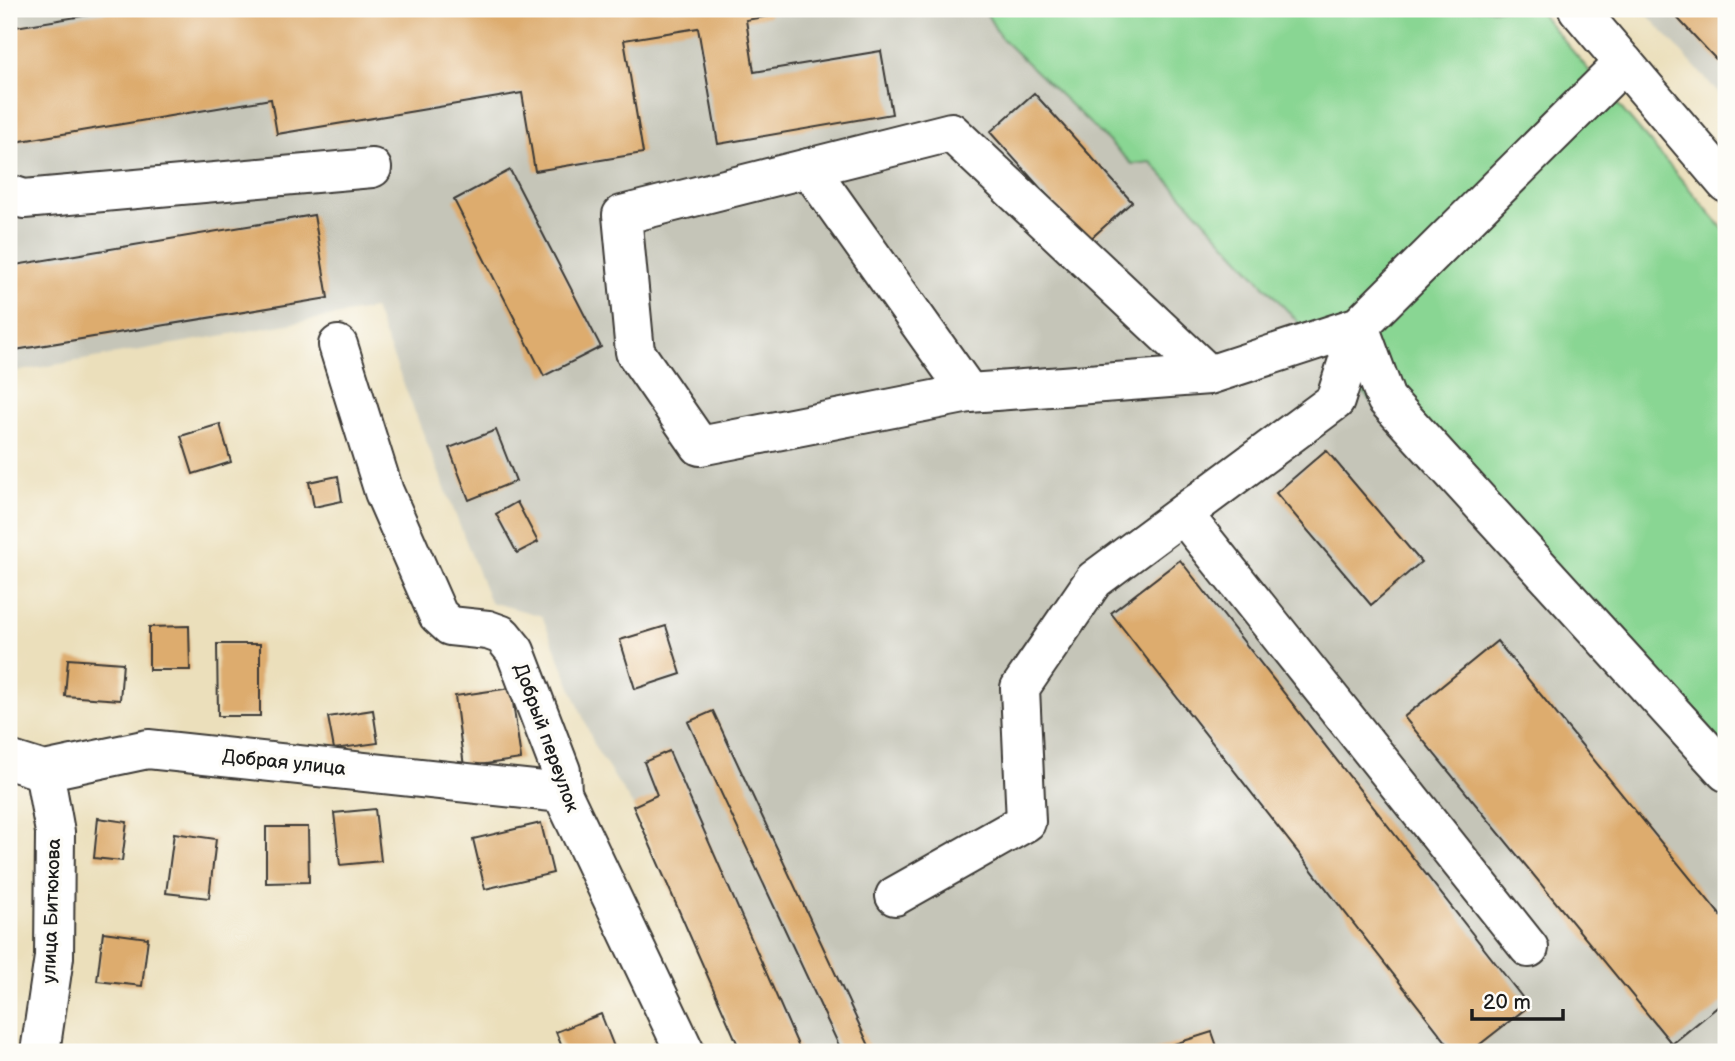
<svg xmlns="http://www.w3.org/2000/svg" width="1735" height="1061" font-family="'Balsamiq Sans',sans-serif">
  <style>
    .industrial { fill: #c5c5b8 }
    .green { fill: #89d693; stroke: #527958; stroke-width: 2 }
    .building { fill: #ddac6e }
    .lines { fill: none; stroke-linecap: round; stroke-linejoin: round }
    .minor-casing { stroke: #3b3934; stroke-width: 42 }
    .minor { stroke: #fff; stroke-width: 38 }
    .labels { text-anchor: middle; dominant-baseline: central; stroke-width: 7; stroke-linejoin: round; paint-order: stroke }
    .street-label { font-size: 19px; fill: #1c1c1c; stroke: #fdfcf7 }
  </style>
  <rect width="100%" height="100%" fill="#fdfcf7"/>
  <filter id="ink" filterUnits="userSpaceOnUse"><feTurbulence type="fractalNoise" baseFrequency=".0143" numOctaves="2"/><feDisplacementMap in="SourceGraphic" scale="14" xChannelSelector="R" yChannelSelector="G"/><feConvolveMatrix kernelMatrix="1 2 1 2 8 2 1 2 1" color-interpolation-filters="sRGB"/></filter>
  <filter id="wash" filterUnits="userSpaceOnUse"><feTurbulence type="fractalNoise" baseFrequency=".00686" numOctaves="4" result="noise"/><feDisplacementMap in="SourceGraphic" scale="28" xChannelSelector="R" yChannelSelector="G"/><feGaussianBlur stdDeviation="1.57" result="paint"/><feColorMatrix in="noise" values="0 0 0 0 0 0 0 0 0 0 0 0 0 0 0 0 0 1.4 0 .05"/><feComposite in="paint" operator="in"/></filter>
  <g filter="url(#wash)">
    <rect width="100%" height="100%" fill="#ebdfbb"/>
    <g class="industrial">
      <path d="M9 9H1022L1151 162 1726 788V1052H741L633 806 596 749 542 616 490 602 374 309 9 373Z"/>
      <path d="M1642 9H1726V101Z"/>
    </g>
    <g class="green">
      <path d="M833 9H893L887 12H836Z"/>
      <path d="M984 9H1537L1726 232V788L1151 162 1132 164 1000 37Z"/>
    </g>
    <g id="blocks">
      <g class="building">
        <path d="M126 9H769L770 16 746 20 754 72 881 51 892 114 718 144 698 28 624 40 643 153 535 171 522 93 277 134 271 99 9 143V28Z"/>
        <path d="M1669 9H1726V70Z"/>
        <path d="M1034 93 1132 202 1088 241 990 132Z"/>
        <path d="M510 170 601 347 544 376 454 200Z"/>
        <path d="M314 215 328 298 9 351V266Z"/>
        <path d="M220 424 231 462 193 474 181 436Z"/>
        <path d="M496 430 516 481 469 500 449 448Z"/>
        <path d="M1326 450 1421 562 1371 605 1276 493Z"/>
        <path d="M338 476 342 501 314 507 309 482Z"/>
        <path d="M517 502 538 542 517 553 496 514Z"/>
        <path d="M1180 560 1529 1006 1470 1052H1454L1111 613Z"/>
        <path d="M189 626 190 670H149V627Z"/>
        <path d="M666 626 681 674 635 689 620 640Z"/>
        <path d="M1497 641 1726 922V1000L1672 1044 1404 717Z"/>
        <path d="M217 644H260V716H218Z"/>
        <path d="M68 659 123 663 120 700 65 696Z"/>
        <path d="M511 688 521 759 464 767 455 696Z"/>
        <path d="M373 710 378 743 334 749 328 717Z"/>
        <path d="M713 711 872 1052H842L688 722Z"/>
        <path d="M669 751 801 1052H741L633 806 657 795 644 762Z"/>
        <path d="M375 809 381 861 340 865 334 813Z"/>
        <path d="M98 818 127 822 122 861 94 858Z"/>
        <path d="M541 823 553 873 485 889 473 839Z"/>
        <path d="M266 827H308L309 882 266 883Z"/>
        <path d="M174 833 216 839 209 898 166 893Z"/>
        <path d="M9 866 13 867 11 896H9Z"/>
        <path d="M103 932 148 938 142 986 97 981Z"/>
        <path d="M601 1014 616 1052H564L556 1032Z"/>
        <path d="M1212 1032 1219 1052H1149Z"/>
      </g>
    </g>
  </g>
  <g filter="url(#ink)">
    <use href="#blocks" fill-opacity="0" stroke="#3b3934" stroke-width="2"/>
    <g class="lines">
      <g class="minor-casing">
        <g id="minor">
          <path d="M1578 9 1726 183"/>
          <path d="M809 168 969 393"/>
          <path d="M9 194 24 199 372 168"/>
          <path d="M1359 326 1386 399 1726 772"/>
          <path d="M338 345 384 492 438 615 450 626 488 630 502 635 515 651 561 771 562 793 685 1052"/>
          <path d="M1209 375 969 393 700 446 635 352 622 215 951 132 1209 375 1359 326 1624 63"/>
          <path d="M1183 514 1529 948"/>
          <path d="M9 760 44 771 148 749 562 793"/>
          <path d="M895 896 1026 822 1020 688 1094 580 1335 401 1359 326"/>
          <path d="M40 1052 54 957 55 832 44 771"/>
        </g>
      </g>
      <use href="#minor" class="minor"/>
    </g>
  </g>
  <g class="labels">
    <g class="street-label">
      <text transform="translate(546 738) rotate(70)">Добрый переулок</text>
      <text transform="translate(284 763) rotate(6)">Добрая улица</text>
      <text transform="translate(52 911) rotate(-88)">улица Битюкова</text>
    </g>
  </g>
  <rect width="1735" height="1061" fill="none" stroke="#fdfcf7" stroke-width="35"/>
  <path d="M1472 1009v10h91v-10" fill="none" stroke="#1c1c1c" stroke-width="3.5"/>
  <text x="1483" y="1009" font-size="21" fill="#1c1c1c" stroke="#fdfcf7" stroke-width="5" paint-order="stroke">20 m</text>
</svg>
